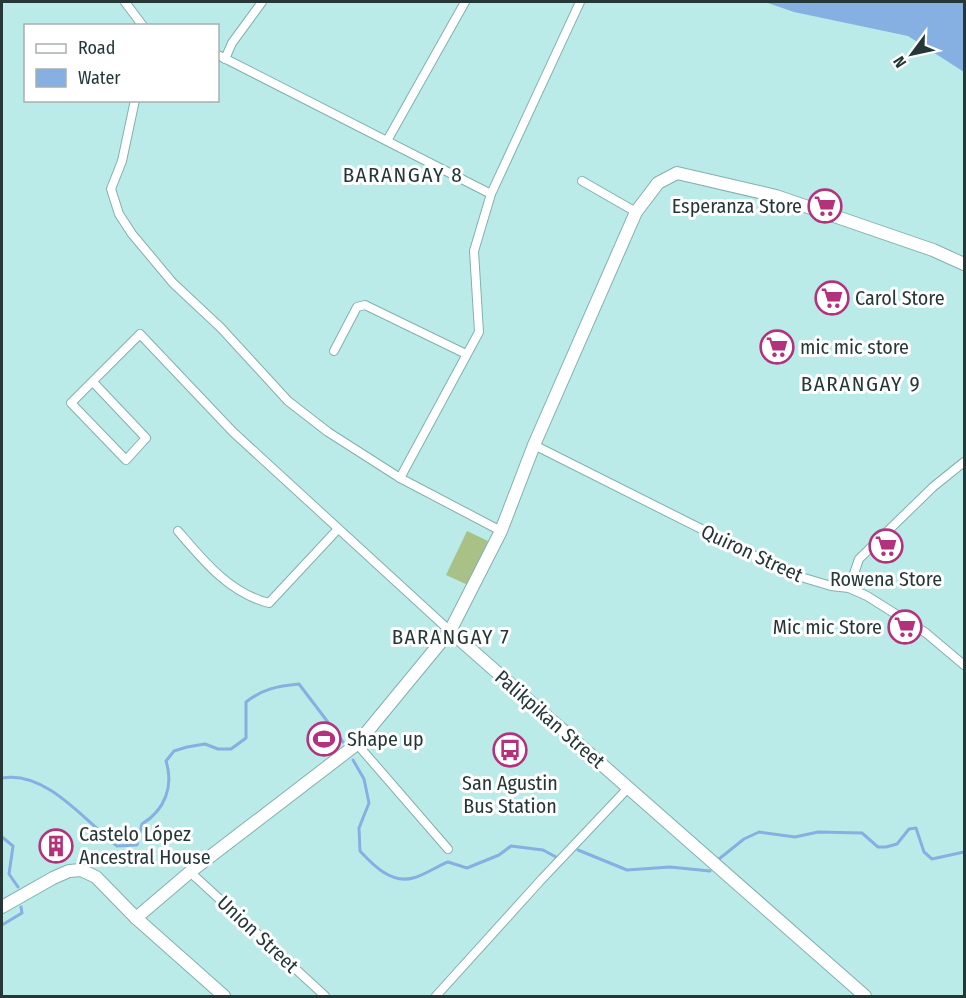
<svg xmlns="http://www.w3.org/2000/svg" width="966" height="998" font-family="'Fira Sans Condensed',sans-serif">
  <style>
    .green { fill: #a9c186 }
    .water { fill: #86afe2 }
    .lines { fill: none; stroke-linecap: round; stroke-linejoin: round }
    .stream { stroke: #86afe2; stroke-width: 3 }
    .street-casing { stroke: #82b0ad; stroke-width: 10 }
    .secondary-casing { stroke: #82b0ad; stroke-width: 14 }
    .street { stroke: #fff; stroke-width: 8 }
    .secondary { stroke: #fff; stroke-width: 12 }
    .labels { text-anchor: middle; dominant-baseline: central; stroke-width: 6; stroke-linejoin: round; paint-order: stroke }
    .poi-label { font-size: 20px; fill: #253837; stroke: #fff; text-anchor: start }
    .street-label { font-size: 20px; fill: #253837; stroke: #fff }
    .neighbourhood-label { font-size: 21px; letter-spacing: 1.5px; fill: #253837; stroke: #fff }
  </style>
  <rect width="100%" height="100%" fill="#bbebe8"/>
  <path class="green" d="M467 531 488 541 468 585 446 575Z"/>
  <path class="water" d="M765 2H964V72L908 36 794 12Z"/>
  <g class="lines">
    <g class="stream">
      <path d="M353 760 364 779 369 803 359 828 360 851C373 865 391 884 413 878 425 875 437 866 448 862L467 868 499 855 511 846 543 850 556 857"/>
      <path d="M2 778C46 770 85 821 117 846L137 845 142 824C165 810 174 786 166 761L174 751 187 747 205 744 218 749H231L246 738V702C263 689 277 686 299 684L343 742"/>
      <path d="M2 837 13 846 9 874 18 887"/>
      <path d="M578 850 627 870 670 867 710 871"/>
      <path d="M719 859 744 839 759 832 795 837 818 832 862 833 878 847H886L897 844 909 829 916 828 924 852 932 859 964 852"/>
      <path d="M2 925 22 913 21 907"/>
    </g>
    <g class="street-casing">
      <g id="street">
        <path d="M125 2 143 26"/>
        <path d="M218 55 491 194"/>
        <path d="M225 59 232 43 262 2"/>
        <path d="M135 100 122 161 111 189 119 214 132 234 173 283 221 328 288 401 328 432 400 478"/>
        <path d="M388 139 465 2"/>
        <path d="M582 181 636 212"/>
        <path d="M334 351 357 307 365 305 466 354"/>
        <path d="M93 382 146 438 126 460 71 403 140 334 233 432 450 631"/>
        <path d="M534 445 791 574 831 586 849 588 867 596 926 633 964 665"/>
        <path d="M178 531C203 560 229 593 269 603L338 529"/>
        <path d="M501 531 400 478 479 332 474 251 491 194 580 2"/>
        <path d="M849 588 859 559 933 487 964 462"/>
        <path d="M357 744 448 849"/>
        <path d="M190 872 325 996"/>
        <path d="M436 996 541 880 629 787"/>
      </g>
    </g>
    <g class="secondary-casing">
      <g id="secondary">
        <path d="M450 631 865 996"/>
        <path d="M2 907 53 878 69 871 81 870 96 877 136 918 224 996"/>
        <path d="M136 918 190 872 357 744 450 631 501 531 534 445 636 212 658 183 677 173 776 196 933 250 964 264"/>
      </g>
    </g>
    <use href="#street" class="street"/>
    <use href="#secondary" class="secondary"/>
  </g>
  <defs>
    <g id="supermarket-ring" transform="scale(1.725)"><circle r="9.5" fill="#fff" stroke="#b3327c" stroke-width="1.5"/><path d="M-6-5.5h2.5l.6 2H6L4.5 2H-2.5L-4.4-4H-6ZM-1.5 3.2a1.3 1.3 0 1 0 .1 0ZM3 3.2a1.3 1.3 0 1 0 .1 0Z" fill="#b3327c"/></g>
    <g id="stadium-ring" transform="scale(1.725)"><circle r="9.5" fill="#fff" stroke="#b3327c" stroke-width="1.5"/><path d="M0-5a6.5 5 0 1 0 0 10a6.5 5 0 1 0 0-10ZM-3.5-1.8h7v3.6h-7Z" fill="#b3327c"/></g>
    <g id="bus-ring" transform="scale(1.725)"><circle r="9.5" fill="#fff" stroke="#b3327c" stroke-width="1.5"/><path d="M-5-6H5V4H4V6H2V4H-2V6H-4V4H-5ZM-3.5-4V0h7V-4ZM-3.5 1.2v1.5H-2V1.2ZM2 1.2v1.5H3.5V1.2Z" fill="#b3327c"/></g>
    <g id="building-ring" transform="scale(1.725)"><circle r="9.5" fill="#fff" stroke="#b3327c" stroke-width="1.5"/><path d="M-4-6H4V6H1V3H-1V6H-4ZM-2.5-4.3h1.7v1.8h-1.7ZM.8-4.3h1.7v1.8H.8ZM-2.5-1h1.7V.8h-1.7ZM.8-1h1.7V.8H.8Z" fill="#b3327c"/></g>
  </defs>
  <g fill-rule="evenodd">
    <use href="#supermarket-ring" x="825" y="206"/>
    <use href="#supermarket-ring" x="832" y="298"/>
    <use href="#supermarket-ring" x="777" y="347"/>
    <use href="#supermarket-ring" x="886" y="546"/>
    <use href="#supermarket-ring" x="905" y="627"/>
    <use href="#stadium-ring" x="324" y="739"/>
    <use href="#bus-ring" x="510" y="750"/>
    <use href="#building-ring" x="56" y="846"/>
  </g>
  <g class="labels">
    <g class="poi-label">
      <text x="802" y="206" text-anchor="end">Esperanza Store</text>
      <text x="855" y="298">Carol Store</text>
      <text x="800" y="347">mic mic store</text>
      <text x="886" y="579" text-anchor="middle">Rowena Store</text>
      <text x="882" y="627" text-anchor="end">Mic mic Store</text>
      <text x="347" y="739">Shape up</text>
      <text x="510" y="783" text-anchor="middle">San Agustin<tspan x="510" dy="23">Bus Station</tspan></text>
      <text x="79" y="834">Castelo López<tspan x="79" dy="23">Ancestral House</tspan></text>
    </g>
    <g class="street-label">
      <text transform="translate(752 553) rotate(25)">Quiron Street</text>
      <text transform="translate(550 719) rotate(41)">Palikpikan Street</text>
      <text transform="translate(258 934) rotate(43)">Union Street</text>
    </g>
    <g class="neighbourhood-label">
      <text x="403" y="175">BARANGAY 8</text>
      <text x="861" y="384">BARANGAY 9</text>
      <text x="451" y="637">BARANGAY 7</text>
    </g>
  </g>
  <rect width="966" height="998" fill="none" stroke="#253837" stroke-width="6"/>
  <rect x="24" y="24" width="195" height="78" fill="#ffffff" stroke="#a8afaf" stroke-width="1.5"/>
  <rect x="36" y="44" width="30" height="9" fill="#ffffff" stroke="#a8afaf" stroke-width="1.5"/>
  <text x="78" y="54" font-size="18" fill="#253837">Road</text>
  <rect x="36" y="69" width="30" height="18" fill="#86afe2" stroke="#a8afaf" stroke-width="1.5"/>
  <text x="78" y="84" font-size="18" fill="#253837">Water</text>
  <g transform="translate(912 54) rotate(237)" stroke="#ffffff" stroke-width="4.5" paint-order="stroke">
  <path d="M0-4.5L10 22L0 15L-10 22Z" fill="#253837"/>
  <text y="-9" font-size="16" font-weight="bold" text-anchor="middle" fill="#253837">N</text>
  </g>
</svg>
